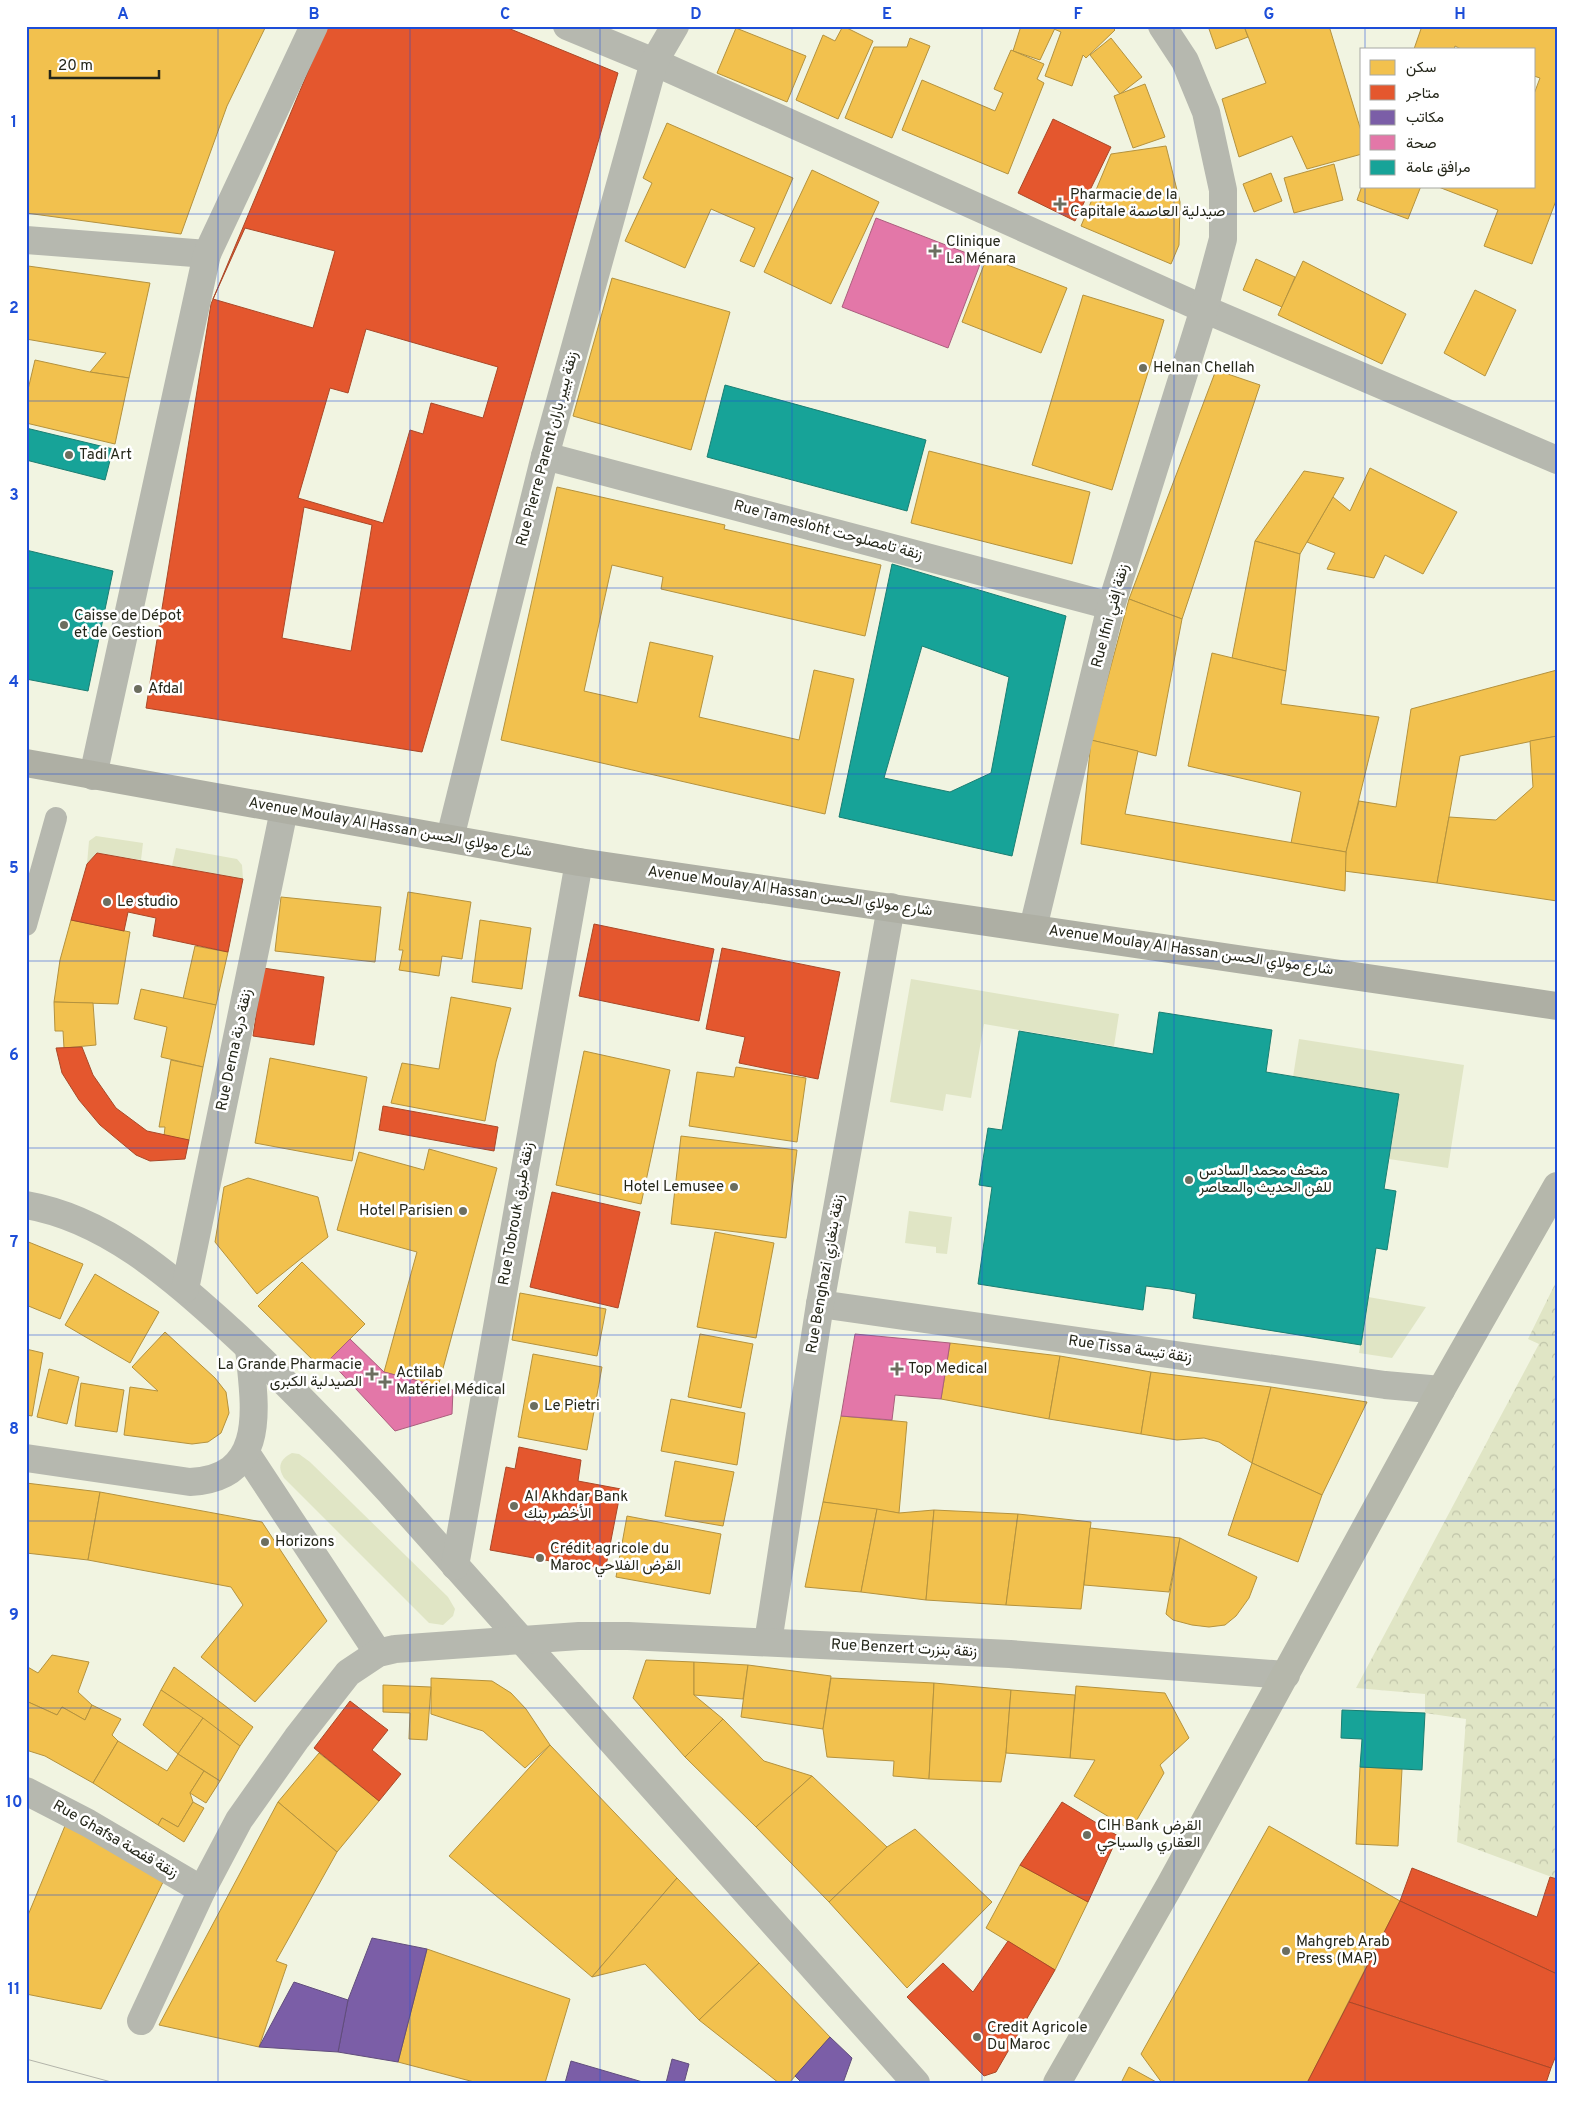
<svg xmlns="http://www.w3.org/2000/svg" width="1583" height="2109" font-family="Overpass,Vazirmatn,sans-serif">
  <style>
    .green { fill: #e0e5c5 }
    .park { fill: url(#park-crowns) }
    .homes { fill: #f2c14e; stroke: #b4923e }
    .shops { fill: #e4572e; stroke: #aa4828; fill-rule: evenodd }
    .offices { fill: #7b5ea7; stroke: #614d7c }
    .health { fill: #e377a8; stroke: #aa5f7d }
    .public { fill: #17a398; stroke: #1b7e72; fill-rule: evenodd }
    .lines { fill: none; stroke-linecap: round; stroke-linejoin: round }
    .pedestrian { stroke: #b6b8af; stroke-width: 22 }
    .minor { stroke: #b6b8af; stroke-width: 28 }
    .secondary { stroke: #b5b7ab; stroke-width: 28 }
    .primary { stroke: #aeafa4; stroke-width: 28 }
    .tram { stroke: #b3b4aa; stroke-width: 1 }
    .grid { fill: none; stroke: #1d4ed8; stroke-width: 1; stroke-opacity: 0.55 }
    .poi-dot { fill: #6c6e5f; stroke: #fff; stroke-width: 2 }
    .labels { text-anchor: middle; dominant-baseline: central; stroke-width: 5; stroke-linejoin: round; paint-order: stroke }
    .poi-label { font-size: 15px; fill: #242619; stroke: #fff; text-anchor: start }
    .street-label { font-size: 15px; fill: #242619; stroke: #fff }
    .neatline { fill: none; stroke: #1d4ed8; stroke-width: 2 }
    .grid-label { font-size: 16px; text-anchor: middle; font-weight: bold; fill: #1d4ed8 }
  </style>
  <defs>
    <pattern id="park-crowns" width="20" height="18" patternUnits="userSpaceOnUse" patternTransform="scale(1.25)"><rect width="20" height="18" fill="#e0e5c5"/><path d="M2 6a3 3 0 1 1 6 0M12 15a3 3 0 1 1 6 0" fill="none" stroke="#c0c4a9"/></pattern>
  </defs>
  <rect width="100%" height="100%" fill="#f1f4e1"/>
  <g class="green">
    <path d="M96 836 143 843 141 860 97 853 87 864 89 841Z"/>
    <path d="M176 848 237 859 242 865 243 879 172 866Z"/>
    <path d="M911 979 1119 1014 1114 1046 984 1024 971 1098 946 1094 943 1111 890 1102Z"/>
    <path d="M1299 1039 1464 1065 1448 1168 1389 1159 1399 1094 1293 1077Z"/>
    <path d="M909 1211 952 1217 947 1254 936 1253V1247L905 1243Z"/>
    <path d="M1368 1297 1426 1307 1392 1358 1359 1353Z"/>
    <path d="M292 1453 299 1454 310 1462 448 1597 455 1609 453 1616 443 1625 429 1623 284 1478C277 1467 280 1459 292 1453Z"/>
  </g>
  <path class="park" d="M1557 1280V1879L1457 1842 1466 1719 1425 1713V1694L1356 1688 1539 1344 1528 1339Z"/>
  <g class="homes">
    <path d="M26 26H266L227 106 181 234 26 213Z"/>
    <path d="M843 26 873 41 838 119 796 100 823 35 835 41Z"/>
    <path d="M1021 26H1056L1040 60 1013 51Z"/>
    <path d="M1056 26H1111L1115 30 1086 58 1083 55 1072 86 1045 76 1061 32 1054 29Z"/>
    <path d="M1208 26H1244L1248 37 1216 49Z"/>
    <path d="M1244 26H1329L1362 134V154L1307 169 1292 136 1239 157 1222 99 1266 83Z"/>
    <path d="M1422 26H1557V198L1532 264 1484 246 1498 210 1436 186H1534V94L1540 78 1534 76V49H1461L1455 46 1454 49H1414Z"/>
    <path d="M736 28 806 56 787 102 717 73Z"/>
    <path d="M910 38 930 46 892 138 845 118 874 47H907Z"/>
    <path d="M1111 38 1142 77 1120 94 1090 55Z"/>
    <path d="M1011 50 1044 64 1037 79 1044 83 1008 174 902 130 922 80 995 111 1003 93 994 89Z"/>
    <path d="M1145 84 1165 137 1133 148 1114 96Z"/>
    <path d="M667 123 793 178 754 267 740 261 755 228 711 209 685 268 625 241 652 183 643 178Z"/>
    <path d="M1166 146 1180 202 1179 245 1171 264 1081 226 1111 154Z"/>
    <path d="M1334 164 1343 200 1294 213 1284 178Z"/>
    <path d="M812 170 879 202 831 304 764 272Z"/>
    <path d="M1271 173 1282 201 1254 212 1243 184Z"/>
    <path d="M1362 186H1421L1408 219 1357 200Z"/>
    <path d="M987 257 1067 288 1041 353 962 322Z"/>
    <path d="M1256 259 1295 277 1282 307 1243 290Z"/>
    <path d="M1303 261 1406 314 1382 364 1278 315Z"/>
    <path d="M28 266 150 283 129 378 90 372 106 353 26 339Z"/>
    <path d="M612 278 730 312 691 450 573 416Z"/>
    <path d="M1475 290 1516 310 1485 376 1444 353Z"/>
    <path d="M1083 295 1164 320 1112 490 1032 465Z"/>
    <path d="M35 360 90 372 129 378 115 444 26 423V398Z"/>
    <path d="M1216 370 1260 385 1182 619 1129 599Z"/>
    <path d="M929 451 1090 492 1072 564 911 523Z"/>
    <path d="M1370 468 1457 512 1423 574 1385 555 1374 578 1327 569 1335 553 1307 542 1333 497 1350 511Z"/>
    <path d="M1304 471 1344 478 1300 554 1255 541Z"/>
    <path d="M557 487 725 525 724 529 881 565 865 636 661 589 663 577 612 565 584 691 637 703 650 642 713 656 699 717 799 740 814 670 854 679 825 814 501 740Z"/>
    <path d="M1255 541 1300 554 1286 671 1232 658Z"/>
    <path d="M1129 599 1182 619 1156 756 1091 740Z"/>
    <path d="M1212 653 1286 671 1281 704 1379 717 1346 852 1291 843 1301 792 1188 766Z"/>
    <path d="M1557 670V736L1460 756 1437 883 1344 871 1346 852 1359 801 1396 807 1411 709Z"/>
    <path d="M1557 736V901L1437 883 1449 817 1496 820 1533 787 1530 741Z"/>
    <path d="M1091 740 1138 751 1125 814 1346 852 1345 891 1081 844Z"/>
    <path d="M408 892 471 902 462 959 442 956 439 976 399 970 403 950H399Z"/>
    <path d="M281 897 381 907 375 962 275 951Z"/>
    <path d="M71 920 130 932 118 1004 54 1002 60 960Z"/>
    <path d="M480 920 531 928 522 989 472 982Z"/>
    <path d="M195 946 228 952 216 1005 183 999Z"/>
    <path d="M141 989 216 1005 203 1067 161 1057 167 1027 134 1019Z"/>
    <path d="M451 997 511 1008 496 1062 485 1121 391 1103 402 1063 439 1069Z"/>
    <path d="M54 1002 93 1003 96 1045 64 1048 63 1031H55Z"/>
    <path d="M584 1051 670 1070 641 1204 556 1185Z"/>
    <path d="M270 1058 367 1077 352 1161 255 1143Z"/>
    <path d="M171 1060 203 1067 189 1140 164 1136 165 1127H159Z"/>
    <path d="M736 1067 806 1078 797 1142 689 1126 697 1072 734 1077Z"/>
    <path d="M681 1136 797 1150 786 1238 671 1224Z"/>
    <path d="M429 1149 497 1168 438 1387 384 1372 417 1252 337 1230 359 1152 424 1170Z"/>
    <path d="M248 1178 318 1197 328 1237 257 1294 215 1242 224 1187Z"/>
    <path d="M715 1232 774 1243 756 1338 697 1327Z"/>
    <path d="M26 1241 83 1264 60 1319 26 1305Z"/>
    <path d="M302 1262 365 1324 321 1368 258 1306Z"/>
    <path d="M95 1274 159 1312 130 1363 65 1325Z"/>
    <path d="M520 1293 606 1309 597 1356 512 1340Z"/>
    <path d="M165 1332 215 1378 226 1392 229 1413 221 1433 208 1442 192 1444 124 1435 130 1387 158 1391 132 1367Z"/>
    <path d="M700 1334 753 1344 741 1408 688 1397Z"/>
    <path d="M950 1343 1060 1356 1049 1419 941 1399Z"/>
    <path d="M26 1349 43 1353 32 1416 26 1415Z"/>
    <path d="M533 1354 602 1367 587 1450 518 1437Z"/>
    <path d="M1060 1356 1151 1372 1141 1434 1049 1419Z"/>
    <path d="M49 1369 79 1377 67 1424 37 1417Z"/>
    <path d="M1151 1372 1271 1387 1252 1463 1219 1442 1204 1438 1177 1440 1141 1434Z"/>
    <path d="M81 1383 124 1390 117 1432 75 1426Z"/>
    <path d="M1271 1387 1367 1402 1322 1495 1252 1463Z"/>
    <path d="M671 1399 745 1413 737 1465 661 1451Z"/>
    <path d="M841 1416 907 1422 899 1513 823 1502Z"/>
    <path d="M675 1461 734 1472 723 1526 665 1516Z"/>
    <path d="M1252 1463 1322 1495 1298 1562 1228 1535Z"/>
    <path d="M26 1483 100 1492 88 1560 26 1553Z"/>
    <path d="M100 1492 262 1522 327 1621 255 1702 201 1657 243 1605 231 1587 88 1560Z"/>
    <path d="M823 1502 877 1509 861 1592 805 1587Z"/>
    <path d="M877 1509 899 1513 934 1510 926 1600 861 1592Z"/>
    <path d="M934 1510 1018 1514 1006 1605 926 1600Z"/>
    <path d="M1018 1514 1091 1522 1081 1609 1006 1605Z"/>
    <path d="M627 1516 721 1534 710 1594 616 1577Z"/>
    <path d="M1090 1528 1180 1538 1169 1592 1084 1585Z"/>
    <path d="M1180 1538 1257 1577 1249 1598 1236 1616 1225 1625 1209 1627 1192 1625 1173 1620 1166 1614Z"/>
    <path d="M52 1655 89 1662 78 1692 92 1705 85 1720 62 1707 57 1715 26 1701V1666L38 1673Z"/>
    <path d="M646 1660 694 1662V1695L723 1719 685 1757 633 1698Z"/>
    <path d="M694 1662 748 1665 743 1699 694 1695Z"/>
    <path d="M748 1665 831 1676 823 1729 741 1717Z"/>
    <path d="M174 1667 253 1727 240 1746 161 1690Z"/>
    <path d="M431 1678 492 1681 511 1693 526 1709 550 1745 525 1768 483 1731 431 1714Z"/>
    <path d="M831 1678 934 1683 929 1779 893 1776 894 1761 827 1757 823 1729Z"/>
    <path d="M934 1683 1011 1690 1006 1753 1001 1782 929 1779Z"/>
    <path d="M383 1685 431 1687 427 1740 409 1739 410 1713 383 1712Z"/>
    <path d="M1076 1686 1165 1693 1189 1738 1160 1765 1164 1773 1131 1830 1074 1796 1095 1760 1070 1758Z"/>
    <path d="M161 1690 203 1718 178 1754 143 1725Z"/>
    <path d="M1011 1690 1075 1695 1070 1758 1006 1753Z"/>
    <path d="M26 1701 57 1715 62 1707 85 1720 92 1705 121 1719 112 1735 118 1741 93 1783 45 1756 26 1750Z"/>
    <path d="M203 1718 240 1746 220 1781 178 1754Z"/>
    <path d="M723 1719 764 1761 812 1776 756 1827 685 1757Z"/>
    <path d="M118 1741 167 1771 178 1754 204 1771 190 1793 193 1802 178 1827 162 1818 158 1825 93 1783Z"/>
    <path d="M550 1745 677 1878 592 1977 449 1856Z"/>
    <path d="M319 1753 379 1801 337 1852 278 1802Z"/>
    <path d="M1360 1767 1402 1769 1398 1846 1356 1844Z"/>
    <path d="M204 1771 220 1781 206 1803 190 1793Z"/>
    <path d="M812 1776 887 1847 829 1902 756 1827Z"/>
    <path d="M193 1802 204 1808 184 1842 158 1825 162 1818 178 1827Z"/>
    <path d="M278 1802 337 1852 276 1961 287 1965 259 2047 159 2025Z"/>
    <path d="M67 1821 165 1878 101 2009 26 1994V1920Z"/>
    <path d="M1269 1826 1400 1901 1307 2083H1162L1141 2054Z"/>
    <path d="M915 1829 992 1902 907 1988 829 1902 887 1847Z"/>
    <path d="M1020 1865 1088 1902 1055 1970 986 1928Z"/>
    <path d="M677 1878 759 1963 699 2020 645 1964 592 1977Z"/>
    <path d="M427 1949 570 1999 545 2083H478L398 2062Z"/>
    <path d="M759 1963 830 2037 789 2083H779L699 2020Z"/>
    <path d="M1129 2067 1158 2083H1121Z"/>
  </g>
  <g class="shops">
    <path d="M327 26H503L618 73 422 752 146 708 211 304ZM245 228 335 251 313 328 213 299ZM366 329 498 367 483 418 431 403 423 434 410 430 383 523 298 498 330 388 348 393ZM304 507 372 525 351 651 282 638Z"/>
    <path d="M1053 119 1111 147 1075 221 1018 193Z"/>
    <path d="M97 853 243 879 228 952 153 936 156 918 128 912 124 931 71 920 87 864Z"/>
    <path d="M594 924 714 949 699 1021 579 996Z"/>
    <path d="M722 948 840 972 818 1079 739 1063 745 1037 706 1029Z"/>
    <path d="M263 968 324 977 314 1045 253 1036Z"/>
    <path d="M82 1047 93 1075 116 1108 147 1131 189 1140 185 1159 150 1161 136 1155 100 1125 79 1100 62 1073 56 1048Z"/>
    <path d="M383 1106 498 1127 494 1151 379 1130Z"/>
    <path d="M552 1192 640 1212 618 1308 530 1287Z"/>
    <path d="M519 1447 581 1460 578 1481 621 1489 605 1571 490 1550 506 1467 515 1469Z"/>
    <path d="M350 1701 388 1730 372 1750 401 1774 379 1801 314 1748Z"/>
    <path d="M1062 1802 1118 1836 1088 1902 1020 1865Z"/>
    <path d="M1412 1868 1537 1917 1550 1877 1557 1879V1974L1400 1901Z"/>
    <path d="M1400 1901 1557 1974V2053L1551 2068 1349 2002Z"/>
    <path d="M1008 1941 1055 1970 996 2072 984 2076 907 1997 943 1963 973 1992Z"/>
    <path d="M1349 2002 1551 2068 1546 2083H1307Z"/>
  </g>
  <g class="offices">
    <path d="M372 1938 427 1949 398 2062 338 2052 348 2000Z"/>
    <path d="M294 1982 348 2000 338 2052 259 2047Z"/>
    <path d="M830 2037 852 2058 843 2083H802L795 2076Z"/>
    <path d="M672 2059 689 2064 684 2083H666Z"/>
    <path d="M571 2061 646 2083H565Z"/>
  </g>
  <g class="health">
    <path d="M876 218 982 259 948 348 842 307Z"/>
    <path d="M855 1334 950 1343 941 1399 895 1395 892 1420 841 1416Z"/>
    <path d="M350 1339 384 1372 453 1390 452 1414 395 1431 329 1360Z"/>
  </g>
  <g class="public">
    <path d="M725 385 926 440 907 511 707 457Z"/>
    <path d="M26 428 113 449 105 480 26 460Z"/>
    <path d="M26 550 113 571 88 691 26 679Z"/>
    <path d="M892 564 1066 616 1012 856 839 817ZM922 646 1009 677 991 773 950 792 884 778Z"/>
    <path d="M1159 1012 1272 1030 1266 1072 1399 1094 1384 1189 1396 1191 1387 1250 1376 1248 1361 1345 1193 1318 1196 1294 1170 1289 1146 1286 1143 1310 978 1284 992 1187 979 1185 988 1128 1002 1130 1019 1031 1153 1054Z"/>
    <path d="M1342 1710 1425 1713 1422 1770 1360 1767 1362 1739 1341 1738Z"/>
  </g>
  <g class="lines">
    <path class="pedestrian" d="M26 925 56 818"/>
    <g class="minor">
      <path d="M567 26 654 62 1204 309 1557 460"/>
      <path d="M26 240 207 254"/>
      <path d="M545 456 1111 606"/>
      <path d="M93 776 207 254 314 26"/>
      <path d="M450 838 545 456 654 62 675 26"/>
      <path d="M1033 928 1111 606 1204 309 1223 239V190L1206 112 1185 61 1162 26"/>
      <path d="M26 1205C107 1219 171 1277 230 1330 286 1381 338 1436 389 1491L916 2083"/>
      <path d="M185 1289 284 810"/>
      <path d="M820 1304 1385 1385 1441 1390"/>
      <path d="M246 1453 378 1653"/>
      <path d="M26 1458 190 1482C270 1478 254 1403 249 1348"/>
      <path d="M455 1566 579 862"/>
      <path d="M768 1642 820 1304 891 907"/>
      <path d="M26 1791 88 1823 202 1890"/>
      <path d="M141 2021 202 1890 239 1820 297 1738 348 1673 378 1653 395 1649 579 1636H628L1010 1654 1286 1675"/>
    </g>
    <path class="secondary" d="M1057 2083 1170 1885 1441 1390 1557 1186"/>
    <path class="primary" d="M26 763 579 862 1557 1006"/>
    <g class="tram">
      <path d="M26 2059 115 2083"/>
      <path d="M26 2081 32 2083"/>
    </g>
  </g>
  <path class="grid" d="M218 26V2083M410 26V2083M600 26V2083M792 26V2083M982 26V2083M1174 26V2083M1365 26V49M1365 186V2083M26 214H1557M26 401H1557M26 588H1557M26 774H1557M26 961H1557M26 1148H1557M26 1335H1557M26 1521H1557M26 1708H1557M26 1895H1557"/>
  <g class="poi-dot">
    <path d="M1057.5 196.5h5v5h5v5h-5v5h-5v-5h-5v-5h5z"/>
    <path d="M932.5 243.5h5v5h5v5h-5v5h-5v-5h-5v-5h5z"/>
    <circle cx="1143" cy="368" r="5"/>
    <circle cx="69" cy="455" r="5"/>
    <circle cx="64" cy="625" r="5"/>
    <circle cx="138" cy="689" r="5"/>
    <circle cx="107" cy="902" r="5"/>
    <circle cx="1189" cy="1180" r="5"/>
    <circle cx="734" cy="1187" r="5"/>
    <circle cx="463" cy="1211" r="5"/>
    <path d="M894.5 1361.5h5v5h5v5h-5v5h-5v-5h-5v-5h5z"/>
    <path d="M369.5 1366.5h5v5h5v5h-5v5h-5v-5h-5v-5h5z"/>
    <path d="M382.5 1374.5h5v5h5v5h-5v5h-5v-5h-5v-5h5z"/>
    <circle cx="534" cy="1406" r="5"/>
    <circle cx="514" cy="1506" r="5"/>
    <circle cx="265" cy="1542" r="5"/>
    <circle cx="540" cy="1558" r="5"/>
    <circle cx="1087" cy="1835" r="5"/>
    <circle cx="1286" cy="1951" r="5"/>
    <circle cx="977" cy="2037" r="5"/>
  </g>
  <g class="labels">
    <g class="poi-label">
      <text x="1070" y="195">Pharmacie de la<tspan x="1070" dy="17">Capitale صيدلية العاصمة</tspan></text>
      <text x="946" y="242">Clinique<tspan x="946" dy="17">La Ménara</tspan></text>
      <text x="1153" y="368">Helnan Chellah</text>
      <text x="79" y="455">Tadi Art</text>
      <text x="74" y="616">Caisse de Dépot<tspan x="74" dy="17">et de Gestion</tspan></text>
      <text x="148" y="689">Afdal</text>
      <text x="117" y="902">Le studio</text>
      <text x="1199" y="1171">متحف محمد السادس<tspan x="1199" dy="17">للفن الحديث والمعاصر</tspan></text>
      <text x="724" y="1187" text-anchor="end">Hotel Lemusee</text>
      <text x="453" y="1211" text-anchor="end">Hotel Parisien</text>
      <text x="362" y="1365" text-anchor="end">La Grande Pharmacie<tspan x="362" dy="17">الصيدلية الكبرى</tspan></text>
      <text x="908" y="1369">Top Medical</text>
      <text x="396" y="1373">Actilab<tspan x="396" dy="17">Matériel Médical</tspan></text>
      <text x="544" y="1406">Le Pietri</text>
      <text x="524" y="1497">Al Akhdar Bank<tspan x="524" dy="17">الأخضر بنك</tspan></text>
      <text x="275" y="1542">Horizons</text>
      <text x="550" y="1549">Crédit agricole du<tspan x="550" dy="17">Maroc القرض الفلاحي</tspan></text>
      <text x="1097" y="1826">CIH Bank القرض<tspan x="1097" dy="17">العقاري والسياحي</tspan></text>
      <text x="1296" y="1942">Mahgreb Arab<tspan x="1296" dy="17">Press (MAP)</tspan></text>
      <text x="987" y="2028">Credit Agricole<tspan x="987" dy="17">Du Maroc</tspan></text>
    </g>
    <g class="street-label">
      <text transform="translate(548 449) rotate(-75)">Rue Pierre Parent زنقة بيير باران</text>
      <text transform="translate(828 531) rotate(15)">Rue Tamesloht زنقة تامصلوحت</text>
      <text transform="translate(1111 616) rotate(-75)">Rue Ifni زنقة إفني</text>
      <text transform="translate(390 828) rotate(10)">Avenue Moulay Al Hassan شارع مولاي الحسن</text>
      <text transform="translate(790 892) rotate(8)">Avenue Moulay Al Hassan شارع مولاي الحسن</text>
      <text transform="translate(1191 951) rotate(8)">Avenue Moulay Al Hassan شارع مولاي الحسن</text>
      <text transform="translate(235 1050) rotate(-78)">Rue Derna زنقة درنة</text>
      <text transform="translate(517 1214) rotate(-80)">Rue Tobrouk زنقة طبرق</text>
      <text transform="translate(826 1274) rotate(-80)">Rue Benghazi زنقة بنغازي</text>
      <text transform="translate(1130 1350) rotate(8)">Rue Tissa زنقة تيسة</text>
      <text transform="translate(904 1649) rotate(3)">Rue Benzert زنقة بنزرت</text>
      <text transform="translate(115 1840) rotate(30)">Rue Ghafsa زنقة قفصة</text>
    </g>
  </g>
  <rect width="1583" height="2109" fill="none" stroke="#ffffff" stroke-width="55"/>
  <rect x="1360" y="48" width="175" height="140" fill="#ffffff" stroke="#a7a8a3"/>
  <rect x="1370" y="60" width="25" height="15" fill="#f2c14e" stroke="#a7a8a3"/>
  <text x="1406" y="72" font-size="15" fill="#242619">سكن</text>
  <rect x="1370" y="85" width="25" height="15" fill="#e4572e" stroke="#a7a8a3"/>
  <text x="1406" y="98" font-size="15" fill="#242619">متاجر</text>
  <rect x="1370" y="110" width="25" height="15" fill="#7b5ea7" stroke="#a7a8a3"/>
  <text x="1406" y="122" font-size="15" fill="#242619">مكاتب</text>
  <rect x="1370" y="135" width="25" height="15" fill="#e377a8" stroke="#a7a8a3"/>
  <text x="1406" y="148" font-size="15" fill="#242619">صحة</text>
  <rect x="1370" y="160" width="25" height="15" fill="#17a398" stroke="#a7a8a3"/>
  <text x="1406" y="172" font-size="15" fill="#242619">مرافق عامة</text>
  <path d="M50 70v8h109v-8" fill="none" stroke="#242619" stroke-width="2.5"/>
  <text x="58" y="70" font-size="15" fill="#242619" stroke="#ffffff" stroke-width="4" paint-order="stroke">20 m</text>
  <rect x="28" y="28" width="1528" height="2054" class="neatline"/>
  <g class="grid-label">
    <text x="123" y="19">A</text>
    <text x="314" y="19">B</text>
    <text x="505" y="19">C</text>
    <text x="696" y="19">D</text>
    <text x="887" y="19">E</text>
    <text x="1078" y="19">F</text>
    <text x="1269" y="19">G</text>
    <text x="1460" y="19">H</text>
    <text x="14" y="127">1</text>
    <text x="14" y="313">2</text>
    <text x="14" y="500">3</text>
    <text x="14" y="687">4</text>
    <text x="14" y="873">5</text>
    <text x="14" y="1060">6</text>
    <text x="14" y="1247">7</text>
    <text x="14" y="1434">8</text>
    <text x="14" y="1620">9</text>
    <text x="14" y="1807">10</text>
    <text x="14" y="1994">11</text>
  </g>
</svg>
